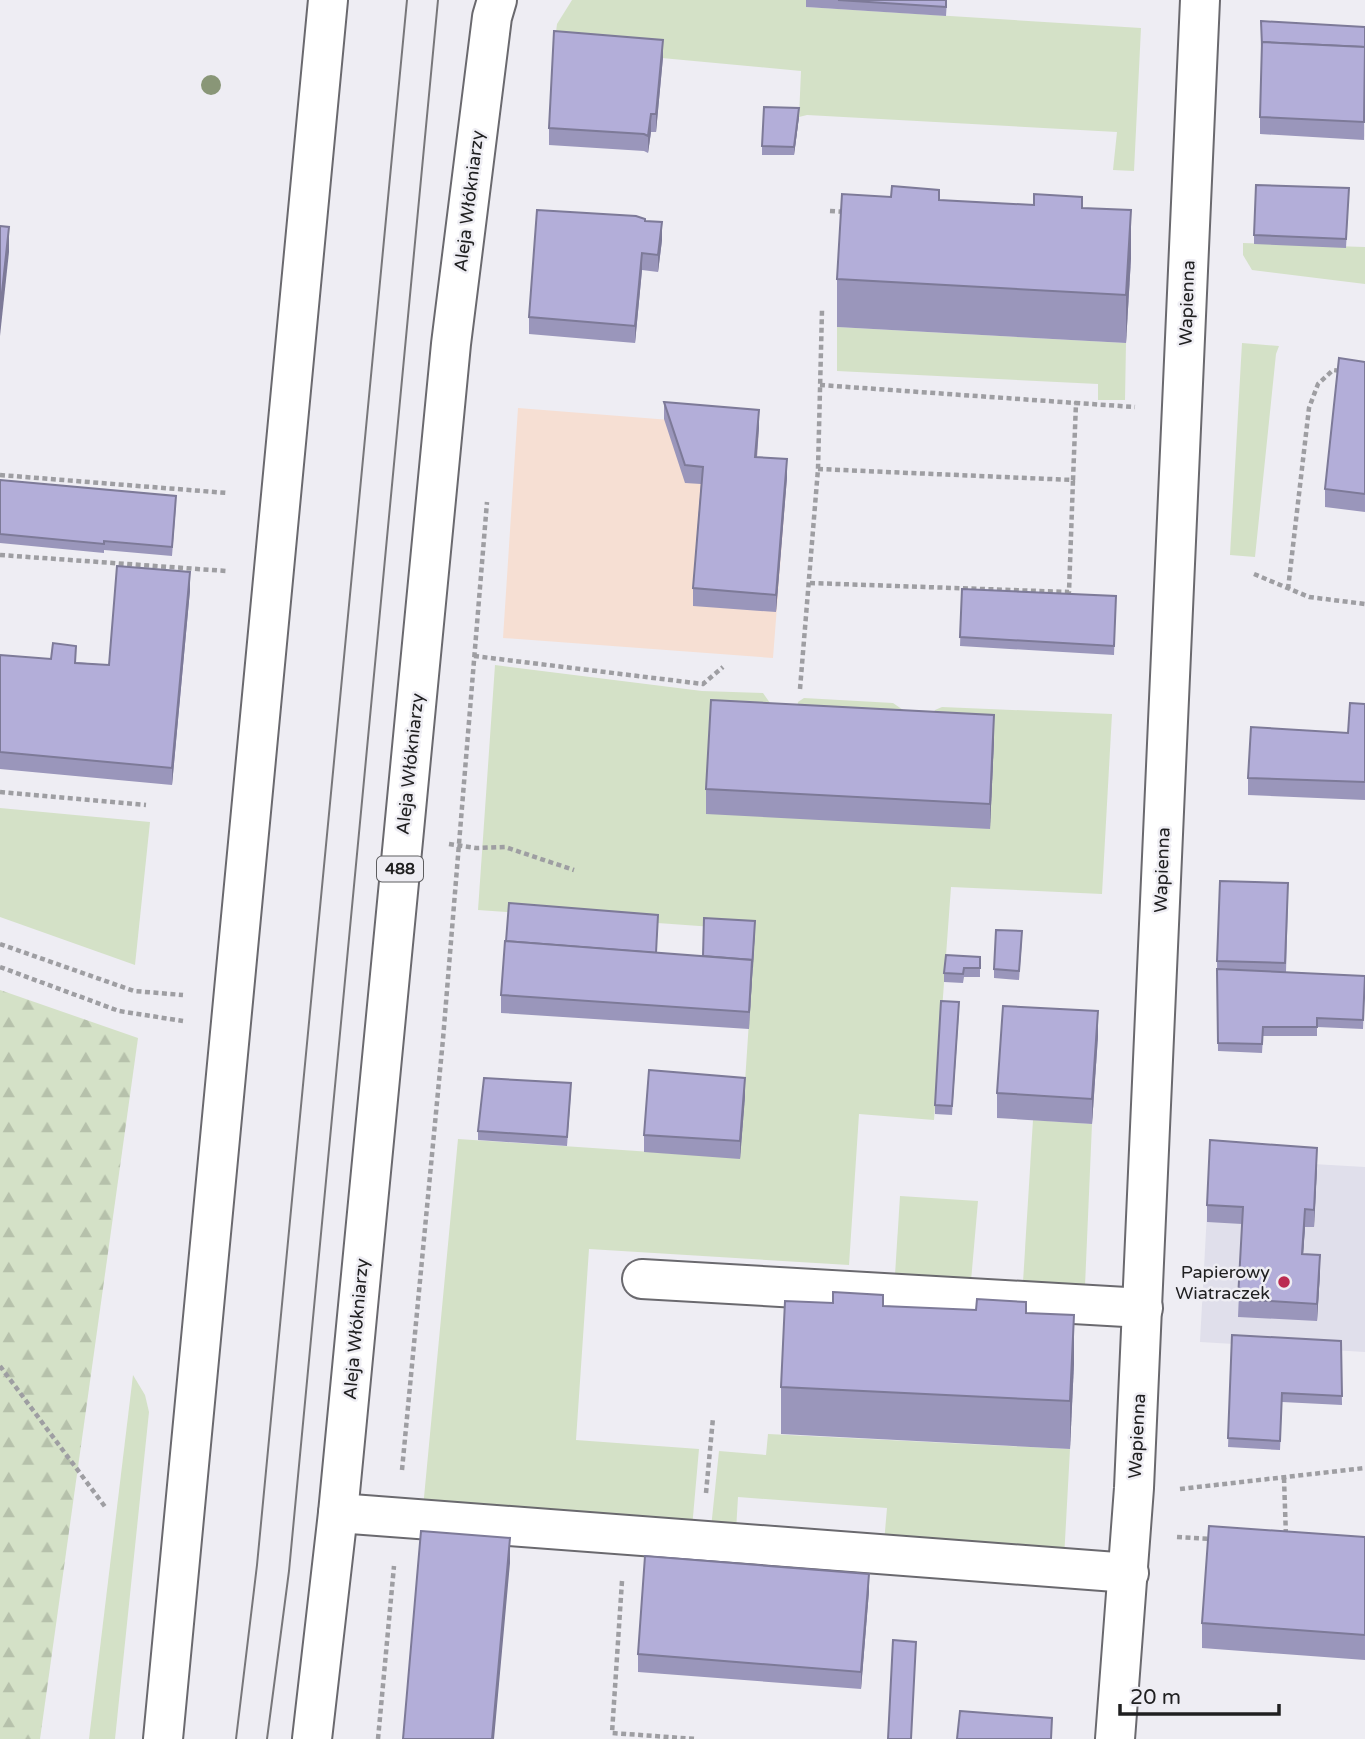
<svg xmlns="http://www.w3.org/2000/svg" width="1365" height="1739" font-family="'Varela Round',sans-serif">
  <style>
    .commercial { fill: #f6dfd3 }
    .built { fill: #e0dfeb }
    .green { fill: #d4e1c7 }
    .forest { fill: url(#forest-firs) }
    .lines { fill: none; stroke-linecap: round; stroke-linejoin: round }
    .minor-casing { stroke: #6a696e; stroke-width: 42 }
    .major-casing { stroke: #6a696e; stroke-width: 42 }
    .path { stroke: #9e9ea2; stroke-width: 4.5; stroke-dasharray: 5 3.5; stroke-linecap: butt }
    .minor { stroke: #fff; stroke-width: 38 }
    .major { stroke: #fff; stroke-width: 38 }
    .tram { stroke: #78777a; stroke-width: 2 }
    .tree { fill: #899677 }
    .wall { fill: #9a96bb }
    .shaded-wall { fill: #7d7a98 }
    .building { fill: #b3aed9; stroke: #7d7a98; stroke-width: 2 }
    .poi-dot { fill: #bb2b51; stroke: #eeedf3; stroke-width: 2.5 }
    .labels { text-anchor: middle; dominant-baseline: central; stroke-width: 5; stroke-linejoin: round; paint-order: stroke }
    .shield { fill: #eeedf3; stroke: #5e5e60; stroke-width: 2 }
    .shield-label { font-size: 16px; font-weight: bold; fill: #202021 }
    .street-label { font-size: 18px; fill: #202021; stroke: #eeedf3 }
    .poi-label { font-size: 18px; fill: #202021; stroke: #eeedf3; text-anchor: end }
  </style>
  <defs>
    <pattern id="forest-firs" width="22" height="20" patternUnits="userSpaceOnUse" patternTransform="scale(1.75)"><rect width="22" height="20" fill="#d4e1c7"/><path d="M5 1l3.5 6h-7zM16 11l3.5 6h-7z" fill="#b6c1ab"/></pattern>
  </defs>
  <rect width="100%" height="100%" fill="#eeedf3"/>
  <path class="commercial" d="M518 408 759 427 756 475 787 477 773 658 503 638Z"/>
  <path class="built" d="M1210 1158 1365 1167V1352L1200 1342Z"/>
  <g class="green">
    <path d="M572 0H806V7L1141 28 1134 171 1113 170 1117 132 807 115 799 117 801 71 554 48 557 24Z"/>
    <path d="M1243 243 1365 247V284L1252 270 1243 255Z"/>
    <path d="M837 327 1126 343 1125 400H1098V384L837 371Z"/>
    <path d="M1242 343 1279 346 1276 354 1255 557 1230 555Z"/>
    <path d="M495 665 702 691 763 693 770 703 769 728 989 829 994 740 932 716 935 710 942 707 1112 714 1102 894 951 887 934 1120 859 1114 849 1265 589 1249 576 1440 699 1449 692 1528 423 1508 458 1139 740 1158 755 930 478 910Z"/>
    <path d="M804 698 893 703 906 712 797 709 798 702Z"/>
    <path d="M0 808 150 822 135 965 0 917Z"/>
    <path d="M1033 1120 1092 1124 1085 1286 1023 1282Z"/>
    <path d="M900 1196 978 1201 971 1281 895 1275Z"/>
    <path d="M133 1375 145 1395 149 1412 115 1739H89Z"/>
    <path d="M768 1434 1070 1449 1064 1559 884 1543 887 1508 738 1497 736 1531 711 1528 719 1451 766 1455Z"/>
  </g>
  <path class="forest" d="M0 990 138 1038 40 1739H0Z"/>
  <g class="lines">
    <g class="minor-casing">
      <g id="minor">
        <path d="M642 1279 1143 1308"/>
        <path d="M338 1513 1129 1573"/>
        <path d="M1115 1739 1134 1488 1200 0"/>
      </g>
    </g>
    <g class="major-casing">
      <g id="major">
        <path d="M163 1739 328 0"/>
        <path d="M312 1739 338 1513 451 344 492 17 497 0"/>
      </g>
    </g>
    <g class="path">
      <path d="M830 211 846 212"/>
      <path d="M820 385 1076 403"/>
      <path d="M818 469 1073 480 1076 403 1135 407"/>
      <path d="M0 475 227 493"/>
      <path d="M0 555 226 571"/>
      <path d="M1254 574 1309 597 1365 604"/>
      <path d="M810 583 1069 592 1073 480"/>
      <path d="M1288 589 1309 408 1318 384 1333 370 1342 371"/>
      <path d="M474 656 703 684 723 667"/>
      <path d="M800 689 818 469 822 310"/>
      <path d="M0 792 146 805"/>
      <path d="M449 844 476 848 505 847 574 870"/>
      <path d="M0 944 134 991 183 995"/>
      <path d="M0 967 119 1011 183 1021"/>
      <path d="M0 1366 106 1508"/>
      <path d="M402 1470 443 1039 487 502"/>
      <path d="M1284 1478 1286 1537"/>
      <path d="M1180 1489 1365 1468"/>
      <path d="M706 1493 713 1418"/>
      <path d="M1177 1537 1211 1539"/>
      <path d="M622 1581 612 1733 696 1739"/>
      <path d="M378 1739 394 1566"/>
    </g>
    <use href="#minor" class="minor"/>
    <use href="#major" class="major"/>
    <g class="tram">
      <path d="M236 1739 257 1565 407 0"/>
      <path d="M267 1739 289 1571 438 0"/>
    </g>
  </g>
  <circle class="tree" cx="211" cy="85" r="10"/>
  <g class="wall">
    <path d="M806 0H947L946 16 806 7Z"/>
    <path d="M1365 27 1364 140 1260 134V117Z"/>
    <path d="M663 57 656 132H651L648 153 644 151 549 145V128Z"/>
    <path d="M799 117 794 155H762V146Z"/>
    <path d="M1349 188 1346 248 1254 244V235Z"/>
    <path d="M939 200 1082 208 1131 258 1126 343 837 327V279Z"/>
    <path d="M645 221 662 240 658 272 642 270 635 343 529 334V317Z"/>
    <path d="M1365 362V512L1325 507V489Z"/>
    <path d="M664 402 759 427 757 458 787 477 776 612 693 606V588L701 484 685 483 664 419Z"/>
    <path d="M0 480 176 505 172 556 104 550V553L0 543Z"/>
    <path d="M962 589 1116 596 1114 655 960 646Z"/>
    <path d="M190 590 172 785 0 769V655L109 665Z"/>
    <path d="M1365 704V800L1248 795V778L1348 733Z"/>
    <path d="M994 740 990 829 706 814V789Z"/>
    <path d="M1288 900 1286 972 1365 976 1363 1029 1317 1027V1036H1263L1262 1053 1218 1051 1217 961Z"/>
    <path d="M658 924 656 953 703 956 755 930 749 1029 501 1013V995Z"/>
    <path d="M1022 940 1019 980 994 978V969Z"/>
    <path d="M980 957V977H964L963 983 944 982V973Z"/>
    <path d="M959 1011 952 1115 935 1114V1105Z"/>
    <path d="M1098 1036 1092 1124 997 1118V1093Z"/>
    <path d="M571 1092 567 1146 478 1140V1131Z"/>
    <path d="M745 1096 740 1159 644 1152V1135Z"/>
    <path d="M1317 1166 1314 1227H1305L1303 1254 1320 1273 1317 1321 1238 1317 1242 1224 1207 1222V1205Z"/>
    <path d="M833 1303 1026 1313 1074 1363 1070 1449 781 1434V1387Z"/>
    <path d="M1232 1335 1341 1341 1342 1405 1282 1402 1280 1450 1228 1447Z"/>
    <path d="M1365 1537V1660L1202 1648V1623Z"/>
    <path d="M869 1591 861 1689 638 1672V1654Z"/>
  </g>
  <g class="shaded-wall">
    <path d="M663 40V57L656 132V114Z"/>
    <path d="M799 108V117L794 155V147Z"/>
    <path d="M651 114V132L648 153V136Z"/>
    <path d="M1131 210V258L1126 343V295Z"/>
    <path d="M662 222V240L658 272V255Z"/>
    <path d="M9 227V252L0 336V311Z"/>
    <path d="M642 253V270L635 343V326Z"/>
    <path d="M759 410V427L755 475V457Z"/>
    <path d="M787 459V477L776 612V595Z"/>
    <path d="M190 572V590L172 785V768Z"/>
    <path d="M994 715V740L990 829V804Z"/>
    <path d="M755 921V930L749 1029 752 960Z"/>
    <path d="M1098 1011V1036L1092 1124V1099Z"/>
    <path d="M745 1078V1096L740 1159V1141Z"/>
    <path d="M1317 1148V1166L1314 1227V1210Z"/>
    <path d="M1305 1209V1227L1302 1272V1254Z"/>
    <path d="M1320 1255V1273L1317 1321V1304Z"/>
    <path d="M1074 1315V1363L1070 1449V1401Z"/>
    <path d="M510 1538V1563L494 1739H492Z"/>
    <path d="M869 1574V1591L861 1689V1672Z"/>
  </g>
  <g class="building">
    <path d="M838 0H946V7Z"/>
    <path d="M1261 21 1365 27V47L1262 42V46Z"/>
    <path d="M554 31 663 40 656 114H651L648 136 644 134 549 128Z"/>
    <path d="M1262 42 1365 47 1364 122 1260 117Z"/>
    <path d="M764 107 799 108 794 147 762 146Z"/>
    <path d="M1256 185 1349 188 1346 239 1254 235Z"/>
    <path d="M892 186 939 190V200L1034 205V194L1082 197V208L1131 210 1126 295 837 279 842 194 891 197Z"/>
    <path d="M537 210 636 216 645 219V221L662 222 658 255 642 253 635 326 529 317Z"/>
    <path d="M0 226 9 227 0 311Z"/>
    <path d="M1339 358 1365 362V494L1325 489Z"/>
    <path d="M664 402 759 410 755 457 787 459 776 595 693 588 703 467 685 465Z"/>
    <path d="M0 480 176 496 172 547 104 541V544L0 534Z"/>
    <path d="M117 566 190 572 172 768 0 752V655L51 659 53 643 76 646 75 663 109 665Z"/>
    <path d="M962 589 1116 596 1114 646 960 637Z"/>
    <path d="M711 700 994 715 990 804 706 789Z"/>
    <path d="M1350 703 1365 704V782L1248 778 1251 727 1348 733Z"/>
    <path d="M1220 881 1288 883 1285 963 1217 961Z"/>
    <path d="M509 903 658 915 656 953 506 941Z"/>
    <path d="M704 918 755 921 752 968V960L703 956Z"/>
    <path d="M996 930 1022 931 1019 971 994 969Z"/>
    <path d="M505 941 752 960 749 1012 501 995Z"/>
    <path d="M946 955 980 957V968H964L963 974 944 973Z"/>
    <path d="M1217 969 1365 976 1363 1020 1317 1018V1027H1263L1262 1044 1218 1043Z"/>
    <path d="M941 1001 959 1002 952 1106 935 1105Z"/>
    <path d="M1003 1006 1098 1011 1092 1099 997 1093Z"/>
    <path d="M649 1070 745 1078 740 1141 644 1135Z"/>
    <path d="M484 1078 571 1083 567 1137 478 1131Z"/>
    <path d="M1210 1140 1317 1148 1314 1210 1305 1209 1302 1254 1320 1255 1317 1304 1238 1299 1243 1207 1207 1205Z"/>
    <path d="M833 1292 883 1295V1306L976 1310 977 1299 1026 1302V1313L1074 1315 1070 1401 781 1387 785 1301 833 1303Z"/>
    <path d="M1232 1335 1341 1341 1342 1396 1282 1393 1280 1441 1228 1438Z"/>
    <path d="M1209 1526 1365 1537V1635L1202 1623Z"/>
    <path d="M421 1531 510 1538 492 1739H403Z"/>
    <path d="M645 1556 869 1574 861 1672 638 1654Z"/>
    <path d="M893 1640 916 1642 911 1739H888Z"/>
    <path d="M960 1711 1052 1718 1051 1739H957Z"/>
  </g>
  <circle class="poi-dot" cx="1284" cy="1282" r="7"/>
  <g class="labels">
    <rect class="shield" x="377" y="856.5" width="46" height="25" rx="5"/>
    <g class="shield-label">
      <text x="400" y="869">488</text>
    </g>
    <g class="street-label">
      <text transform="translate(469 201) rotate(-83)">Aleja Włókniarzy</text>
      <text transform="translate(1187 303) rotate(-88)">Wapienna</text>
      <text transform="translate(410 764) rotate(-84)">Aleja Włókniarzy</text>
      <text transform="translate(1162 870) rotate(-88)">Wapienna</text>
      <text transform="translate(356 1329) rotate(-85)">Aleja Włókniarzy</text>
      <text transform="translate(1137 1436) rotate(-87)">Wapienna</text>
    </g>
    <g class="poi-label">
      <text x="1270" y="1272">Papierowy<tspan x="1270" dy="21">Wiatraczek</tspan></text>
    </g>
  </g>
  <path d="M1120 1704v10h159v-10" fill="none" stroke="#202021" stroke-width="3.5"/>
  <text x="1130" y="1704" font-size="21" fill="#202021" stroke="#eeedf3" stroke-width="5" paint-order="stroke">20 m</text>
</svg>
